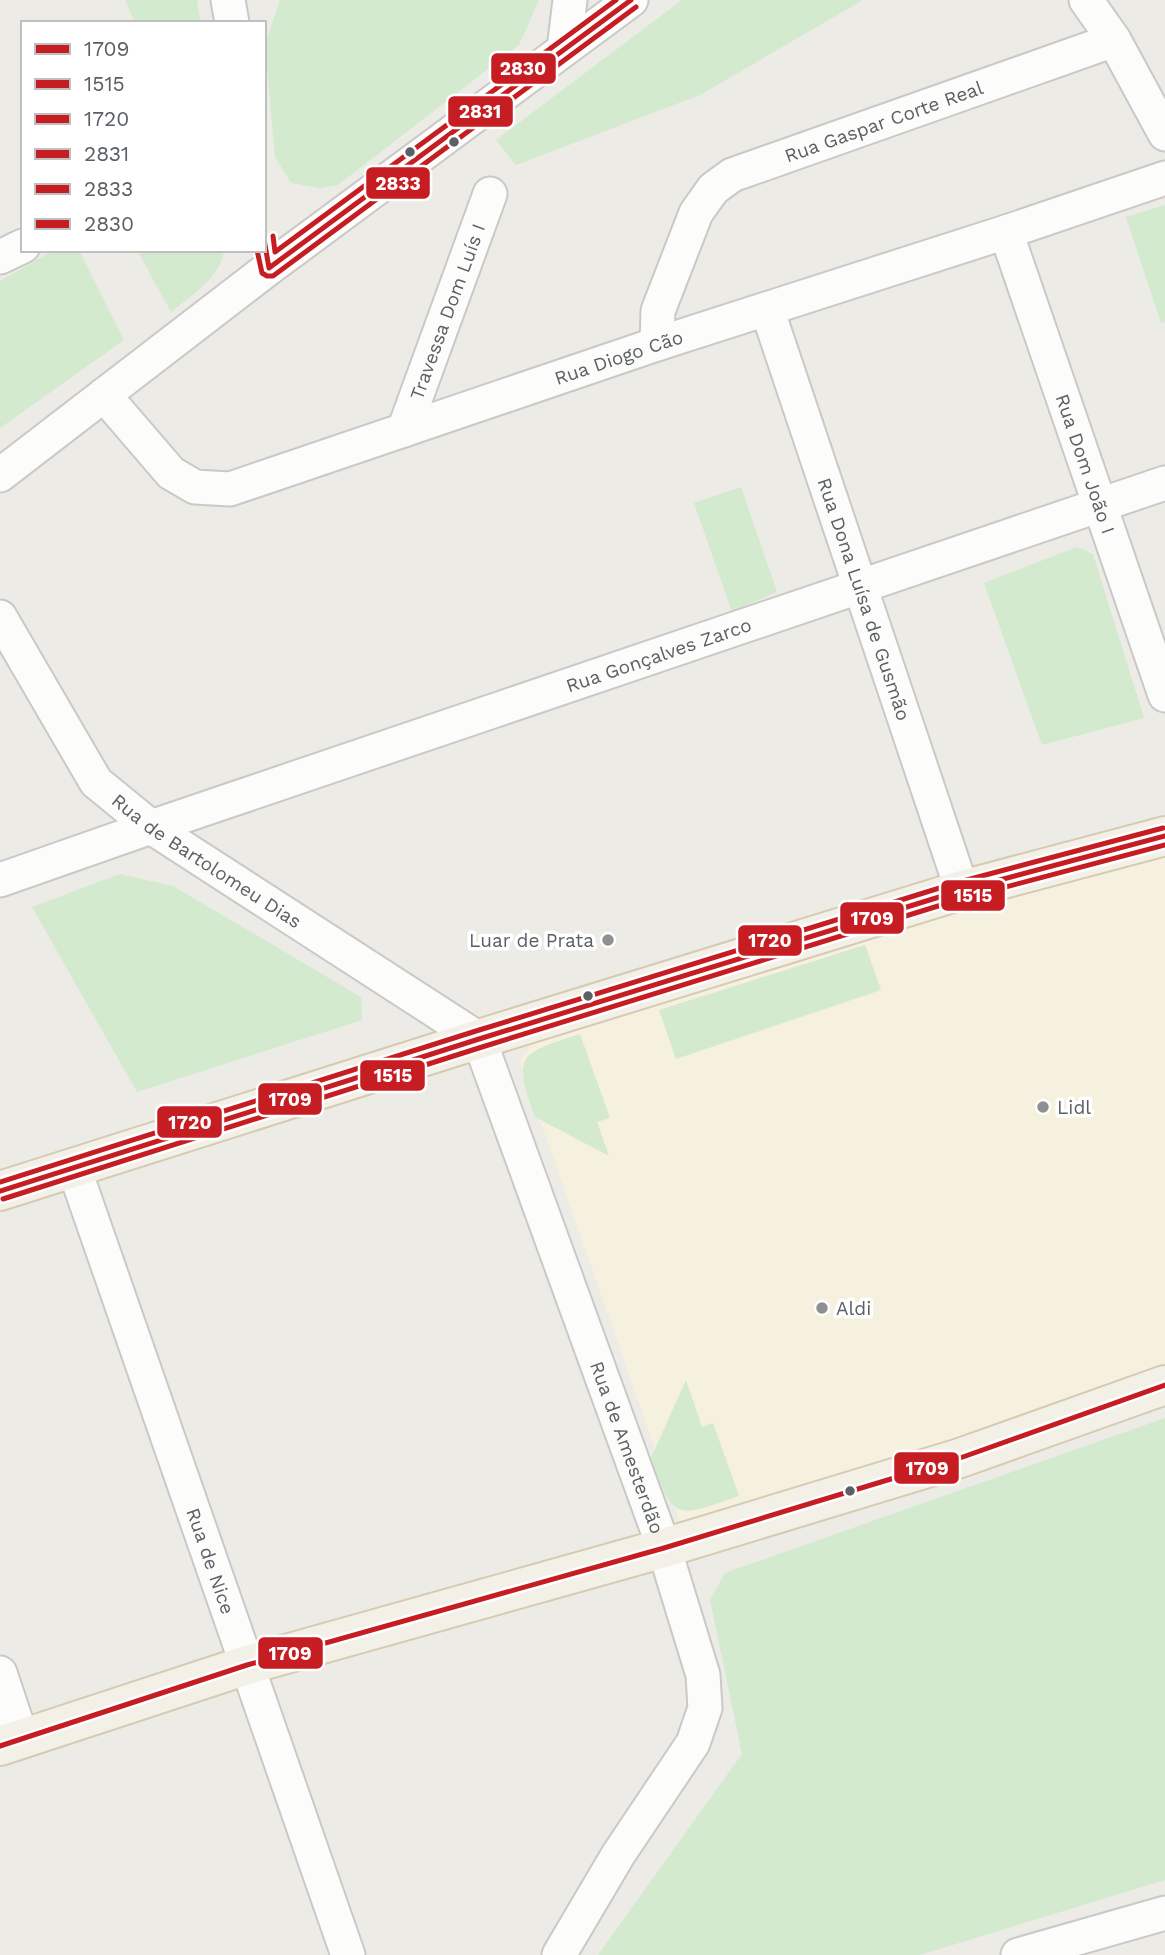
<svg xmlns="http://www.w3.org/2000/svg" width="1165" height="1955" font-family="'Work Sans',sans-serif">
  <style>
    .commercial { fill: #f6f0de }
    .green { fill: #d3eacf }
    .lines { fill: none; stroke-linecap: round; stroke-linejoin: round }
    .minor-casing { stroke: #c9c9c8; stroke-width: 37 }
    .major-casing { stroke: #d6cbb2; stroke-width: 42 }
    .minor { stroke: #fcfcfb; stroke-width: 33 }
    .major { stroke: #f3f0e7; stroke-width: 38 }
    .bus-1-casing { stroke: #fff; stroke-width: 10 }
    .bus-2-casing { stroke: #fff; stroke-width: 10 }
    .bus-3-casing { stroke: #fff; stroke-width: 10 }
    .bus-4-casing { stroke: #fff; stroke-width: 10 }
    .bus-5-casing { stroke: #fff; stroke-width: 10 }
    .bus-6-casing { stroke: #fff; stroke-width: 10 }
    .bus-1 { stroke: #c61d23; stroke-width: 5 }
    .bus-2 { stroke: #c61d23; stroke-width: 5 }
    .bus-3 { stroke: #c61d23; stroke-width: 5 }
    .bus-4 { stroke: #c61d23; stroke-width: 5 }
    .bus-5 { stroke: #c61d23; stroke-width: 5 }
    .bus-6 { stroke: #c61d23; stroke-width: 5 }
    .bus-dot { fill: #5b6065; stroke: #fff; stroke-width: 2.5 }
    .poi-dot { fill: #8e9192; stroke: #fff; stroke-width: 2.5 }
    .labels { text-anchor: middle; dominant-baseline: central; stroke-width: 7; stroke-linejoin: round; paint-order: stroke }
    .street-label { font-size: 19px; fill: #5b6065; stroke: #fff }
    .poi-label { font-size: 19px; fill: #5b6065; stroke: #fff; text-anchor: start }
    .line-badge { stroke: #fff; stroke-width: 2.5 }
    .badge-label { font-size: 19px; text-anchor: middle; font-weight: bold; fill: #fff }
  </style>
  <rect width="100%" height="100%" fill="#ecebe6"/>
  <path class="commercial" d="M1165 855V1371L1016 1424 682 1527 520 1062 532 1043 872 933Z"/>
  <g class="green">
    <path d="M125 0H197L201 23H135Z"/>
    <path d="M280 0H539L519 45 338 185 320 188 291 183 275 157 265 45Z"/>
    <path d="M682 0H863L700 95 516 165 496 140Z"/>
    <path d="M1165 205V322L1161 323 1126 217Z"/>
    <path d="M54 250H79L124 340 0 428V281Z"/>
    <path d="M137 250H224C221 278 190 296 171 312Z"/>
    <path d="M741 487 777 592 732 612 694 503Z"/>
    <path d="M1077 547 1093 554 1144 718 1042 745 984 583Z"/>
    <path d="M120 874 173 886 361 997 362 1020 137 1092 32 907Z"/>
    <path d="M865 945 881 990 676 1059 659 1010Z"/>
    <path d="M580 1034 610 1118 597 1122 609 1156 535 1117C512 1052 520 1054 580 1034Z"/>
    <path d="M686 1380 702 1427 713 1423 739 1496C677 1517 674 1524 651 1458Z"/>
    <path d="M1165 1418V1880L920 1955H598L742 1754 710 1600 725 1573Z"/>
  </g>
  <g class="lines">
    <g class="minor-casing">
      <g id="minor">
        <path d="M228 0 232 23"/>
        <path d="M1086 0 1114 40"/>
        <path d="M564 49 570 0"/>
        <path id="s1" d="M1006 232 1165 695"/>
        <path d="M0 257 23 246"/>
        <path id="s2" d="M767 309 962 890"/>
        <path id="s3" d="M657 344 658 311 696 213 713 189 732 175 1114 40 1165 134"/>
        <path id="s4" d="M104 395 171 473 195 487 230 489 657 344 1006 232 1165 178"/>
        <path id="s5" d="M404 430 490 194"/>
        <path d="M0 475 269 268 631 0"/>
        <path id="s6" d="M0 617 96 782 151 827 479 1039 664 1548 703 1675 705 1708 693 1743 618 1855 559 1955"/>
        <path id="s7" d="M0 880 151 827 1165 483"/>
        <path id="s8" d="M74 1168 348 1955"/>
        <path d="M0 1673 22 1739"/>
        <path d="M1018 1955 1165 1913"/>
      </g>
    </g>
    <g class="major-casing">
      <g id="major">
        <path d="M0 1191 479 1039 962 890 1165 836"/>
        <path d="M0 1746 247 1665 664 1548 960 1458 1165 1385"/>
      </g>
    </g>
    <use href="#minor" class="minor"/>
    <use href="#major" class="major"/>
    <g class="bus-1-casing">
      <g id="bus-1">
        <path d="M0 1191 479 1039 962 890 1165 836"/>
        <path d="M0 1746 247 1665 664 1548 960 1458 1165 1385"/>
      </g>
    </g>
    <g class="bus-2-casing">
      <path id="bus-2" d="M3 1199 482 1047 964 898 1165 845"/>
    </g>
    <g class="bus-3-casing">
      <path id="bus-3" d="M0 1182 476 1031 959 882 1163 828"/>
    </g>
    <g class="bus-4-casing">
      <path id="bus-4" d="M264 239 269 268 631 0"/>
    </g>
    <g class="bus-5-casing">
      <path id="bus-5" d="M257 250 262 273 267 276H273L636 7"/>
    </g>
    <g class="bus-6-casing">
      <path id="bus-6" d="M273 236 275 252 616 0"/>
    </g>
    <use href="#bus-1" class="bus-1"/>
    <use href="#bus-2" class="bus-2"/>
    <use href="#bus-3" class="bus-3"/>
    <use href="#bus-4" class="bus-4"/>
    <use href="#bus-5" class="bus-5"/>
    <use href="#bus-6" class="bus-6"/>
  </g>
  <g class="bus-dot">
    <circle cx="454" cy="142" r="6"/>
    <circle cx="410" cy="152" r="6"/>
    <circle cx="588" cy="996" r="6"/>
    <circle cx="850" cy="1491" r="6"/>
  </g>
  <g class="poi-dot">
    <circle cx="608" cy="940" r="7"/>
    <circle cx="1043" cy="1107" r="7"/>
    <circle cx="822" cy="1308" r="7"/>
  </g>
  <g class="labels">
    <g class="street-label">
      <text stroke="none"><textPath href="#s3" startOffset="352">Rua Gaspar Corte Real</textPath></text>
      <text stroke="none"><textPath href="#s5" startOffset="126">Travessa Dom Luís I</textPath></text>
      <text stroke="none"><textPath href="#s4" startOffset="576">Rua Diogo Cão</textPath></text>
      <text stroke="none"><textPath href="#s1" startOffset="245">Rua Dom João I</textPath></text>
      <text stroke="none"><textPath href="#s2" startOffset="306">Rua Dona Luísa de Gusmão</textPath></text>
      <text stroke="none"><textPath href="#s7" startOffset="696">Rua Gonçalves Zarco</textPath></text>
      <text stroke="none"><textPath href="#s6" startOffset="327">Rua de Bartolomeu Dias</textPath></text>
      <text stroke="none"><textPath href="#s6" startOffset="1087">Rua de Amesterdão</textPath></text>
      <text stroke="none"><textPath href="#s8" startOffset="416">Rua de Nice</textPath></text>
    </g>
    <g class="poi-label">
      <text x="594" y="940" text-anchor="end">Luar de Prata</text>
      <text x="1057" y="1107">Lidl</text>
      <text x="836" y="1308">Aldi</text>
    </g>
  </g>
  <g class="line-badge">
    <rect x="490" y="52" width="67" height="33" rx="7" fill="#c61d23"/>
    <rect x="447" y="95" width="67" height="33" rx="7" fill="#c61d23"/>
    <rect x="365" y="166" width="66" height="34" rx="7" fill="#c61d23"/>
    <rect x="940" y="879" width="66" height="33" rx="7" fill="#c61d23"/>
    <rect x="839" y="901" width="66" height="34" rx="7" fill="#c61d23"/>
    <rect x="737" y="924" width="66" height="33" rx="7" fill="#c61d23"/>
    <rect x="359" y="1059" width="67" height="33" rx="7" fill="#c61d23"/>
    <rect x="257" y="1082" width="66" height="34" rx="7" fill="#c61d23"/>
    <rect x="156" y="1105" width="67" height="34" rx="7" fill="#c61d23"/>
    <rect x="893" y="1451" width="67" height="34" rx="7" fill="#c61d23"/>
    <rect x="257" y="1636" width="67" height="34" rx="7" fill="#c61d23"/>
  </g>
  <g class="badge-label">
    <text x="523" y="75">2830</text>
    <text x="480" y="118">2831</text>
    <text x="398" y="190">2833</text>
    <text x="973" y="902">1515</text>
    <text x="872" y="925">1709</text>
    <text x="770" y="947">1720</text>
    <text x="393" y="1082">1515</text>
    <text x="290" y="1106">1709</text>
    <text x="190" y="1129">1720</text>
    <text x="927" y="1475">1709</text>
    <text x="290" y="1660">1709</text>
  </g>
  <rect x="21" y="21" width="245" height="231" fill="#ffffff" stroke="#bdbfc1" stroke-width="2"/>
  <rect x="35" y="44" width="35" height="10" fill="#c61d23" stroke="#bdbfc1" stroke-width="2"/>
  <text x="84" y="56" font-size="21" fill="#5b6065">1709</text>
  <rect x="35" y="79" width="35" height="10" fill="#c61d23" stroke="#bdbfc1" stroke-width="2"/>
  <text x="84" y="91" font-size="21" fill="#5b6065">1515</text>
  <rect x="35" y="114" width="35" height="10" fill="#c61d23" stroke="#bdbfc1" stroke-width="2"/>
  <text x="84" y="126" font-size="21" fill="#5b6065">1720</text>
  <rect x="35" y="149" width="35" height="10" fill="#c61d23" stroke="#bdbfc1" stroke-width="2"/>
  <text x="84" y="161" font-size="21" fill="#5b6065">2831</text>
  <rect x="35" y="184" width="35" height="10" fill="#c61d23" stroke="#bdbfc1" stroke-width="2"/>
  <text x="84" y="196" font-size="21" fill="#5b6065">2833</text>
  <rect x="35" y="219" width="35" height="10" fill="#c61d23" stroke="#bdbfc1" stroke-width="2"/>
  <text x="84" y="231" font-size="21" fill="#5b6065">2830</text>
</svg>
